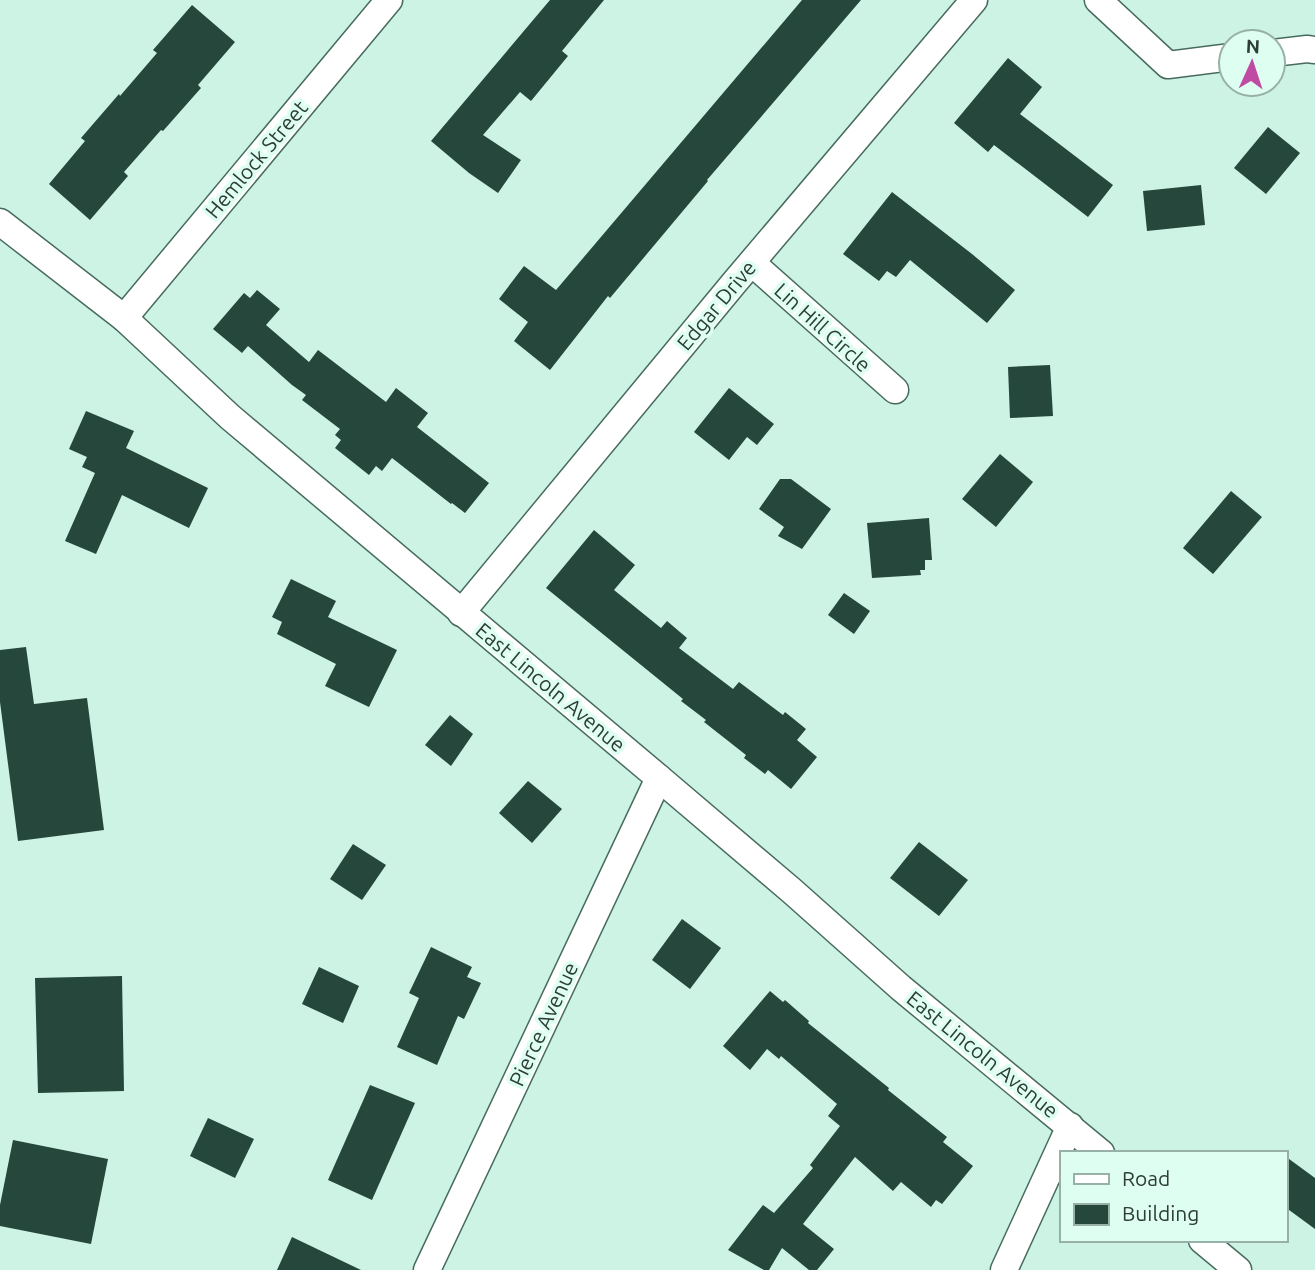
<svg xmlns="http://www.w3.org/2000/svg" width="1315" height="1270" font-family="Ubuntu,sans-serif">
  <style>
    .building { fill: #25473c }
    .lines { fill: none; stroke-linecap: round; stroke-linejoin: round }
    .street-casing { stroke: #486b5f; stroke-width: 29 }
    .street { stroke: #fff; stroke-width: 26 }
    .labels { text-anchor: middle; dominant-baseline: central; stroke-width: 7; stroke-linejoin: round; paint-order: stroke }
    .street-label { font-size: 21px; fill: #2e3d38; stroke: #dffef2 }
  </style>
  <rect width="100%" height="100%" fill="#ccf3e4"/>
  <g class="building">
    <path d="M550 0H604L562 51 568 56 531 101 520 92 483 135 521 160 498 193 469 173 431 141Z"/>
    <path d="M802 0H861L707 180 708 181 610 298 608 296 550 370 514 341 528 322 499 299 524 266 556 290Z"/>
    <path d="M192 5 235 42 198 85 201 88 163 131 161 130 124 172 128 176 90 220 49 184 85 141 81 138 119 94 120 96 157 53 153 50Z"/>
    <path d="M1008 58 1042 87 1020 114 1113 185 1088 217 994 145 988 152 954 123Z"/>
    <path d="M1268 127 1300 153 1266 194 1234 168Z"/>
    <path d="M1201 185 1205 225 1147 231 1143 191Z"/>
    <path d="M892 192 972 254 1015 290 987 323 910 260 896 277 887 271 879 281 843 254Z"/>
    <path d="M257 290 280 309 266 325 309 362 318 350 386 402 396 388 428 413 417 427 489 483 465 513 452 503 451 504 392 458 382 471 376 466 369 475 335 448 341 440 335 435 340 429 302 400 306 395 292 385 248 346 242 353 213 329 244 293 250 298Z"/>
    <path d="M1050 365 1053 416 1010 418 1008 367Z"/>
    <path d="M729 388 774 424 757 445 747 437 729 460 694 432Z"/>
    <path d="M86 411 134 431 126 448 208 488 189 528 122 495 96 554 65 541 95 473 82 467 87 457 69 449Z"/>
    <path d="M1000 454 1033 482 996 527 962 499Z"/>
    <path d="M780 479H791L831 509 802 549 778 536 784 527 759 509Z"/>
    <path d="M1231 491 1262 517 1213 574 1183 548Z"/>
    <path d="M929 518 932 560H925V570H920L921 575 872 578 867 523Z"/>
    <path d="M594 530 635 565 614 590 661 628 667 621 687 638 679 648 733 689 739 682 783 715 785 712 806 729 797 740 817 757 791 789 768 770 765 774 744 758 746 755 704 722 706 720 681 701 683 699 546 588Z"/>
    <path d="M291 579 336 601 328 617 397 650 369 707 325 686 336 664 277 634 282 622 272 617Z"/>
    <path d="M844 593 870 611 854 634 828 615Z"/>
    <path d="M26 647 34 704 87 698 104 830 18 841 0 702V650Z"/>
    <path d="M450 715 473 734 451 766 425 745Z"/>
    <path d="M528 781 562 809 532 843 499 813Z"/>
    <path d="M919 842 968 880 939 916 890 878Z"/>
    <path d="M353 844 386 865 362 900 330 879Z"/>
    <path d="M682 919 721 948 690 989 652 960Z"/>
    <path d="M431 947 472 967 467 977 481 983 464 1019 458 1016 437 1065 397 1047 419 998 409 993Z"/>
    <path d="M319 967 359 986 343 1023 302 1004Z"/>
    <path d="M122 976 124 1091 38 1093 35 978Z"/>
    <path d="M770 991 783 1002 785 1000 809 1021 808 1023 889 1088 888 1090 947 1137 943 1142 973 1166 942 1204 936 1200 931 1207 901 1182 893 1191 855 1157 803 1224 834 1249 817 1270H809L782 1248 769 1270H764L728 1250 763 1205 774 1213 813 1168 810 1165 840 1126 828 1116 837 1104 781 1056 779 1059 767 1049 750 1070 723 1046Z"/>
    <path d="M370 1085 415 1103 372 1200 328 1180Z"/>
    <path d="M208 1118 254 1139 235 1178 190 1156Z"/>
    <path d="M13 1140 108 1159 91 1244 0 1226V1205Z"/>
    <path d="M1285 1156 1315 1178V1229L1285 1207Z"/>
    <path d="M292 1237 361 1270H277Z"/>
  </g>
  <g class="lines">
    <g class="street-casing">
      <g id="street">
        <path d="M1098 0 1168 65 1231 57"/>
        <path d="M1273 53 1307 49 1315 50"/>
        <path d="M0 222 124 318 230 417 659 778 792 891 901 988 1101 1153"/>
        <path d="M752 263 895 390"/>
        <path d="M124 318 389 0"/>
        <path d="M461 613 734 283 974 0"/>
        <path d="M1202 1240 1238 1270"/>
        <path d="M427 1270 659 778"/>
        <path d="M1004 1270 1070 1126"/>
      </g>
    </g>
    <use href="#street" class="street"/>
  </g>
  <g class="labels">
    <g class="street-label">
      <text transform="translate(256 159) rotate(-50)">Hemlock Street</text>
      <text transform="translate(716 305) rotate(-50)">Edgar Drive</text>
      <text transform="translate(823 327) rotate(42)">Lin Hill Circle</text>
      <text transform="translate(551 687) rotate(40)">East Lincoln Avenue</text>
      <text transform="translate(543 1024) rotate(-65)">Pierce Avenue</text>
      <text transform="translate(983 1054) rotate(39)">East Lincoln Avenue</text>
    </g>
  </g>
  <rect x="1060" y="1151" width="228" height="91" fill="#dffef2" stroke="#98b1a8" stroke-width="2"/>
  <rect x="1074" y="1174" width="35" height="10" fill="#ffffff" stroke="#98b1a8" stroke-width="2"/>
  <text x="1122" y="1186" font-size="21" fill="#2e3d38">Road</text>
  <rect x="1074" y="1204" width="35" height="21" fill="#25473c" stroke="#98b1a8" stroke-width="2"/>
  <text x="1122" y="1221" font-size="21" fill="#2e3d38">Building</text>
  <g transform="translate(1252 63) rotate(3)"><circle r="33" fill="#dffef2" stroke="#98b1a8" stroke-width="2"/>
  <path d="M0-5L12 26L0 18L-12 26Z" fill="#c04ba3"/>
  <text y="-10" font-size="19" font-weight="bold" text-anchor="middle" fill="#2e3d38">N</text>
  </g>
</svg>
